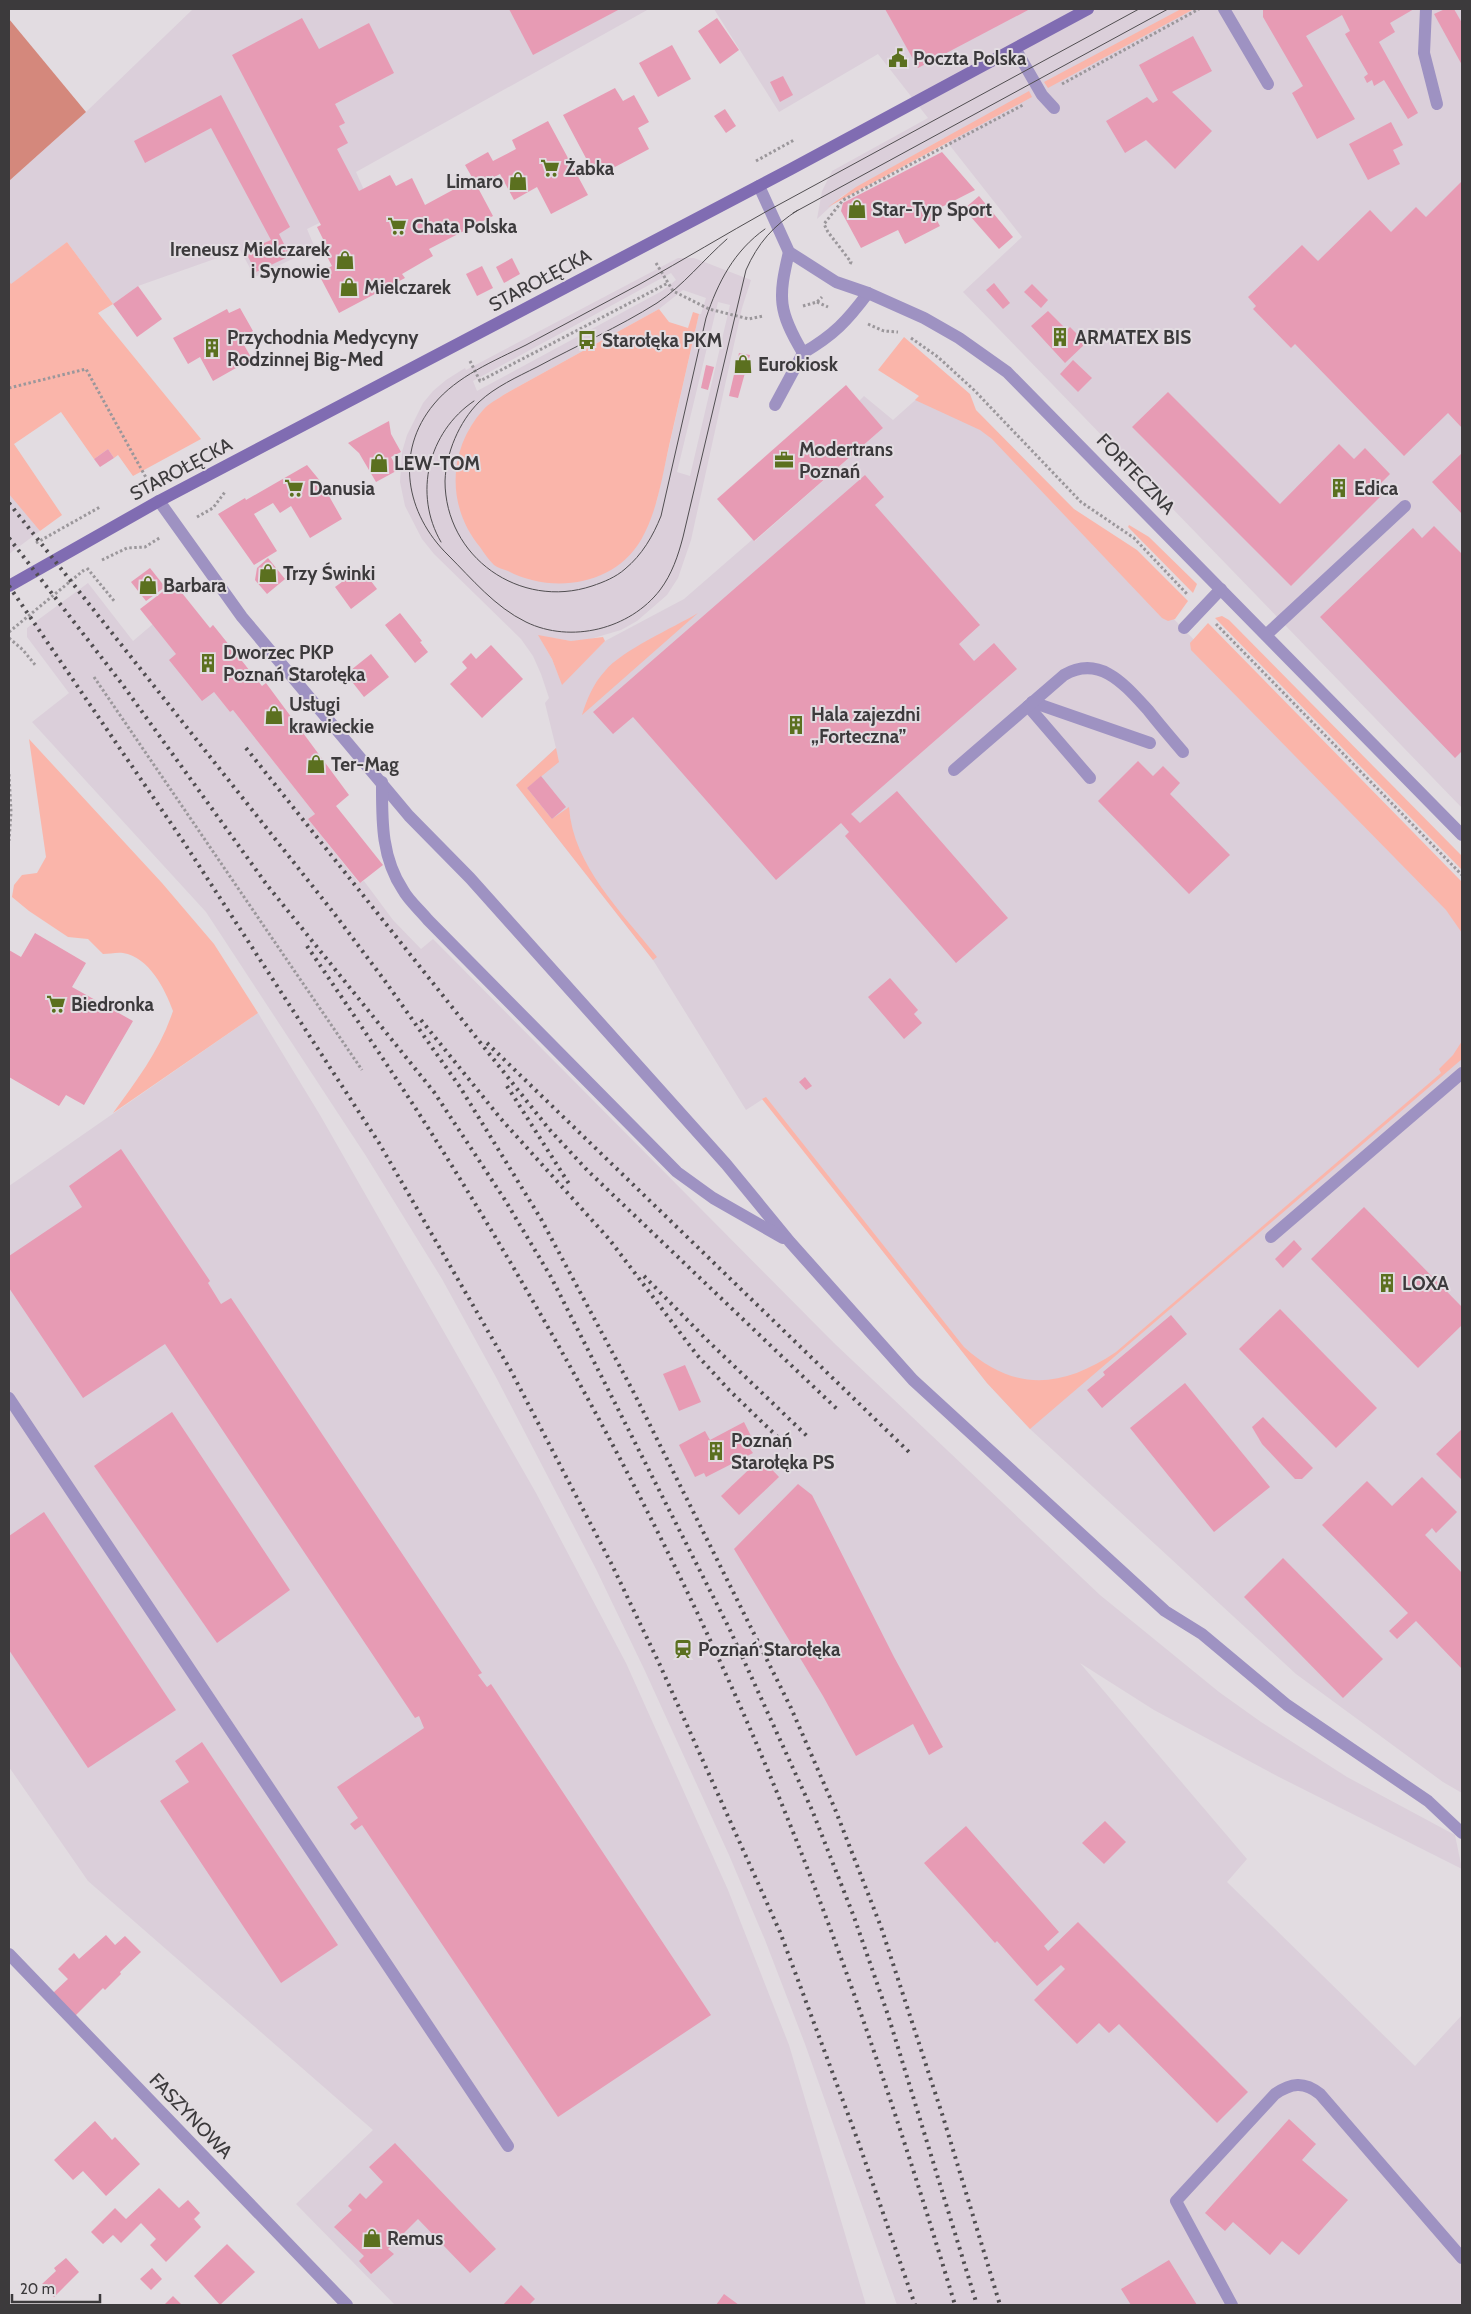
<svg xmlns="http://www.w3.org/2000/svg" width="1471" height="2314" font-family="Cabin,sans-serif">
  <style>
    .built { fill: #dbcfda; fill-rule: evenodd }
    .green { fill: #fab5aa }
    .forest { fill: #d4887c }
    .building { fill: #e79bb4 }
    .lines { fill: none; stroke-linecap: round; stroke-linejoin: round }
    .path { stroke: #9b979b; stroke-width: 3; stroke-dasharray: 2.5 2.5; stroke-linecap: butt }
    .lane { stroke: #9e92c2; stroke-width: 12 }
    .street { stroke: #9e92c2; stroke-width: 12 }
    .secondary { stroke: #806cb2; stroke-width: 12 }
    .tram { stroke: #514e51; stroke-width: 1 }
    .rail { stroke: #514e51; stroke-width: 4; stroke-dasharray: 2.5 5; stroke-linecap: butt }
    .labels { text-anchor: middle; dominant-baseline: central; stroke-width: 4; stroke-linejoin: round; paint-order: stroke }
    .poi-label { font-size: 19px; font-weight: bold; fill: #3c3a3c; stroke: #e2dce1; text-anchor: start }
    .street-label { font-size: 19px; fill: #3c3a3c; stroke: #e2dce1 }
  </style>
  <rect width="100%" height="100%" fill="#e2dce1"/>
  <g class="built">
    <path d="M193 9H649L356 172 368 199 307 229 315 248 255 277 240 250 138 286 113 304 67 242 11 285 9 281V181L86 112Z"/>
    <path d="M714 9H1462V808L963 292 1022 237 944 138 842 196 817 219 822 191 832 171 928 118 878 54 779 112Z"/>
    <path d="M678 258H694L751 280 742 308 691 540 678 578 667 595 637 621 621 630 587 640 571 641 539 636 552 659 562 684 605 641 684 599 753 539 755 541 883 428 859 401 864 396 893 420 940 378 1462 916V1793L1443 1782 1296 1674 1030 1429 987 1383 763 1099 746 1110 653 960 516 785 556 748 545 703 549 698 541 674 533 656 521 639 434 554 422 539 405 506 400 482 402 452 407 435 423 403 433 391 446 380 465 368 466 370ZM671 273 676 280 662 291 477 391 473 381ZM683 290 706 298 701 314H699L657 500 640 541 469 429 484 409 505 394 659 309ZM718 302 730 305 690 476 677 472Z"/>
    <path d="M9 493 40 531 9 554Z"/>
    <path d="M88 583 133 641 153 624 210 628 213 625 246 666 214 692 230 712 233 710 315 814 308 819 359 883 364 881 393 920 421 949 433 939 834 1343 1100 1595 1219 1692 1261 1722 1347 1777 1455 1835 1462 1869 1279 1777 1154 1710 1080 1663 1247 1859 1227 1882 1415 2066 1462 2015V2305H897L805 2044 765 1940 729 1855 645 1671 596 1569 497 1379 442 1279 366 1156 206 912 32 722 69 693 27 637V628Z"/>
    <path d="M258 1013 320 1115 536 1493 626 1663 728 1890 789 2045 866 2305H395L296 2204 373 2130 88 1881 9 1767V1186Z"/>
  </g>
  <g class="green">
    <path d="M1181 9H1194L1048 88 1044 82Z"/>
    <path d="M1029 91 1032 97 828 207 856 187Z"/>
    <path d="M67 242 113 304 98 313 201 439 133 476 118 455 114 458 108 449 94 459 61 412 14 444 62 515 40 531 9 494V281L11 284Z"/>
    <path d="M659 309 669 322 688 328 693 312 699 314C689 358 679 402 669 446 662 478 657 512 641 540 614 586 552 594 508 571 503 569 498 568 494 565 489 560 484 553 480 547 446 506 448 449 483 410 489 403 498 399 505 394Z"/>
    <path d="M904 337 970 394 976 410 1074 509 1137 550 1188 601 1175 619 1168 621 1162 618 992 439 980 430 915 400 919 396 878 370Z"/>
    <path d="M1129 525 1149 537 1197 584 1193 593 1128 527Z"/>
    <path d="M698 613 582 715C587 699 593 684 605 671 622 650 673 628 698 613Z"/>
    <path d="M1222 616 1229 620 1462 856V870L1215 618Z"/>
    <path d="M1208 623 1462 882V933L1446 910 1191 650 1190 643Z"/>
    <path d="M538 635 571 641 603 637 605 641 562 685 552 659Z"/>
    <path d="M29 739 162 883 214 944 258 1013 113 1113C137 1080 160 1050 173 1011 165 989 149 957 123 953 117 952 109 954 103 954L88 939 68 937 29 911 12 897 14 885 22 875 37 873 46 857Z"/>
    <path d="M556 748 559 762 527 788 552 819 569 807C573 866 622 912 657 957L653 960 516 785Z"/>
    <path d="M1462 1041V1059L1030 1429 987 1383 762 1099 766 1097 964 1347C1015 1393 1062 1388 1116 1352L1441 1073 1439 1069 1453 1055Z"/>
  </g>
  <path class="forest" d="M9 19 86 112 9 181Z"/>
  <g class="building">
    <path d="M509 9H620L533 55Z"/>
    <path d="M885 9H1030L918 68Z"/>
    <path d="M1263 9H1414L1390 23 1395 32 1379 42 1418 113 1408 119 1384 80 1374 86 1372 80 1367 83 1364 77 1368 74 1345 34 1350 31 1342 15 1306 36 1355 119 1317 139 1292 93 1303 86 1263 17Z"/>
    <path d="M1445 9H1454L1462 23V65L1434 14Z"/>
    <path d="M302 18 319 49 369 23 394 73 335 104 345 123 339 126 348 143 337 149 359 191 390 175 396 186 412 178 425 205 473 179 465 165 488 152 493 161 516 149 512 140 548 121 588 195 551 214 537 187 514 200 500 174 477 186 493 216 429 249 433 256 402 274 405 278 339 313 318 273 332 266 320 243 324 241 317 227 321 225 232 55Z"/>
    <path d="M717 18 739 50 720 64 698 31Z"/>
    <path d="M1193 36 1212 71 1172 92 1212 131 1175 169 1146 140 1125 153 1106 121 1147 97 1153 103 1158 100 1139 65Z"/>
    <path d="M672 45 691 79 658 97 639 63Z"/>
    <path d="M783 76 793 95 780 102 770 82Z"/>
    <path d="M615 88 623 101 634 95 649 122 638 128 649 149 596 177 563 115Z"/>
    <path d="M221 95 290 227 279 234 290 256 256 272 245 251 271 240 211 128 145 163 134 141Z"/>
    <path d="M725 109 736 126 726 133 714 116Z"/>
    <path d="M1391 122 1403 145 1393 150 1400 164 1368 180 1349 144Z"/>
    <path d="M942 152 975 190 932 212 940 226 905 244 898 230 861 248 841 211 843 203Z"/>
    <path d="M1462 181V428L1448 413 1404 456 1295 344 1291 348 1253 309 1256 306 1248 297 1302 245 1318 261 1370 210 1391 232 1416 207 1426 217Z"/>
    <path d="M979 196 1013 237 999 249 964 209Z"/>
    <path d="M512 258 520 274 504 283 496 267Z"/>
    <path d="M482 266 493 288 477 296 466 274Z"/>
    <path d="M994 283 1010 303 1003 309 986 290Z"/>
    <path d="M1032 284 1048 300 1041 308 1024 292Z"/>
    <path d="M138 286 162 319 137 337 113 304Z"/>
    <path d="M240 308 253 331 240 338 252 359 213 381 200 357 188 364 173 338 227 309 229 313Z"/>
    <path d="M1048 311 1067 330 1070 327 1086 343 1065 363 1031 326Z"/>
    <path d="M739 353 750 355 738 398 729 396Z"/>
    <path d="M1073 360 1092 378 1078 392 1060 374Z"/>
    <path d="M706 365 714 367 708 390 701 388Z"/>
    <path d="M846 385 883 428 754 541 717 499Z"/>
    <path d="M1168 392 1280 504 1339 444 1354 459 1365 448 1390 474 1380 484 1386 491 1291 586 1132 427Z"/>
    <path d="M389 421 391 434 401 452 391 457 398 470 376 482 359 453 348 443Z"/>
    <path d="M108 449 114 458 100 467 94 459Z"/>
    <path d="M1462 453V514L1432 482Z"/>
    <path d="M307 465 321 482 342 519 310 538 291 506 280 513 273 503 254 514 277 551 254 565 218 514 245 498 246 500Z"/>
    <path d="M865 475 884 497 875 505 980 625 959 644 974 661 994 643 1017 669 851 814 860 823 897 791 1008 918 956 963 845 836 849 832 841 823 776 880 633 717 613 734 593 712Z"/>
    <path d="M1434 526 1462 554V751L1455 758 1320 617 1413 528 1422 538Z"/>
    <path d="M268 558 285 579 267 594 255 580 257 568Z"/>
    <path d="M150 568 165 587 146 601 131 582Z"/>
    <path d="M361 568 377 589 351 609 335 587Z"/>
    <path d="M174 583 210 628 213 625 262 686 266 683 349 795 336 806 383 865 360 883 308 819 315 814 233 710 230 712 214 692 202 701 169 660 176 654 140 609Z"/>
    <path d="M400 613 422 641 420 642 428 652 415 663 385 625Z"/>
    <path d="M491 645 523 679 482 718 450 684 467 668 462 662 471 653 476 659Z"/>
    <path d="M371 654 389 677 364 697 346 674Z"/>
    <path d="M1138 761 1153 776 1163 766 1180 783 1170 794 1230 855 1189 894 1098 801Z"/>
    <path d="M541 776 566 807 552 819 527 788Z"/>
    <path d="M35 933 86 963 72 987 133 1021 84 1105 66 1095 59 1106 9 1077V950L21 957Z"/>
    <path d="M890 978 918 1010 914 1014 922 1023 904 1039 868 997Z"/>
    <path d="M805 1077 812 1086 806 1090 799 1082Z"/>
    <path d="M121 1149 210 1281 208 1283 221 1304 231 1298 482 1673 478 1675 487 1687 491 1684 711 2015 558 2117 362 1825 355 1830 350 1824 358 1818 337 1787 424 1728 419 1716 415 1718 165 1344 83 1398 9 1288V1256L82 1207 69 1186Z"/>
    <path d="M1364 1207 1462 1307V1325L1418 1368 1311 1259Z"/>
    <path d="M1294 1240 1302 1249 1283 1268 1275 1259Z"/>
    <path d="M1280 1309 1377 1408 1336 1448 1239 1349Z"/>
    <path d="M1171 1315 1187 1334 1102 1408 1087 1390 1105 1375 1103 1372Z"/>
    <path d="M685 1365 701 1402 679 1411 663 1374Z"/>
    <path d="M1185 1383 1270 1487 1214 1532 1130 1428Z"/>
    <path d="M172 1412 290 1590 217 1643 94 1466Z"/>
    <path d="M1263 1417 1313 1468 1302 1479H1295L1262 1444 1252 1427Z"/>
    <path d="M744 1422 756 1446 750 1449 753 1453 706 1477 704 1473 695 1477 679 1445 705 1431 710 1440Z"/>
    <path d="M1462 1429V1480L1436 1454Z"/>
    <path d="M761 1458 779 1477 739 1515 721 1496Z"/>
    <path d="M1422 1477 1457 1512 1436 1533 1432 1528 1425 1535 1462 1573V1669L1416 1621 1397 1639 1389 1631 1408 1613 1322 1525 1367 1481 1392 1506Z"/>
    <path d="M798 1484 812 1495 894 1657 943 1747 929 1755 913 1724 856 1756 823 1696 734 1549Z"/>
    <path d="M44 1512 176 1710 88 1768 9 1650V1536Z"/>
    <path d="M1283 1558 1383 1659 1343 1698 1244 1597Z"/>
    <path d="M202 1742 338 1945 281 1983 160 1801 189 1782 175 1761Z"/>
    <path d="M1105 1821 1126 1842 1104 1864 1082 1843Z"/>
    <path d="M966 1826 1059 1932 1044 1946 1048 1951 1078 1922 1248 2092 1217 2123 1119 2024 1109 2033 1099 2023 1077 2044 1034 2000 1065 1969 1061 1965 1037 1986 997 1941 995 1943 924 1863Z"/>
    <path d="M106 1935 115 1945 125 1936 141 1952 120 1972 121 1974 105 1990 103 1988 75 2016 53 1993 68 1979 58 1969 74 1953 79 1959Z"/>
    <path d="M1289 2119 1316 2144 1302 2160 1348 2200 1299 2255 1282 2241 1270 2255 1233 2222 1225 2231 1205 2213Z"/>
    <path d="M95 2121 112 2140 115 2137 140 2164 106 2196 83 2171 73 2180 54 2160Z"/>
    <path d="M395 2143 496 2249 470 2273 418 2219 388 2249 394 2254 371 2274 359 2261 364 2256 334 2227 352 2210 348 2206 360 2193 366 2199 383 2182 369 2167Z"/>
    <path d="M159 2188 179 2208 188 2200 200 2213 194 2219 201 2227 166 2262 150 2245 156 2239 141 2223 121 2243 113 2235 103 2244 91 2232 115 2208 126 2219Z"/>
    <path d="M227 2244 255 2272 220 2305 194 2276Z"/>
    <path d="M66 2258 79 2272 54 2297 42 2284 56 2271 54 2268Z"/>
    <path d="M1169 2260 1197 2305H1131L1121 2289Z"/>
    <path d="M152 2268 162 2279 151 2290 140 2279Z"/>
    <path d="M521 2285 535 2299 529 2305H503Z"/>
    <path d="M724 2294 739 2305H716Z"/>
    <path d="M173 2296 182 2305H164Z"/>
  </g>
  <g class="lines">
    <g class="path">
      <path d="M1062 84 1199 9"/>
      <path d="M756 161 794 140"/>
      <path d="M656 263 673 291 709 309 749 319 763 316"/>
      <path d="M850 264 851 262 828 232 824 224 843 200 1023 105"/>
      <path d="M817 302 828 307"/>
      <path d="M803 306 817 302 822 297"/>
      <path d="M868 324 884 331 898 332"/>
      <path d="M911 338 938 357 974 390 1081 502 1134 538 1187 594"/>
      <path d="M470 361 480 381 668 283"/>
      <path d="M9 388 86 369 149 483"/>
      <path d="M197 517 213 508 225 492"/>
      <path d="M36 543 100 507"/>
      <path d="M102 560 127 548 145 547 161 537"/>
      <path d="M87 568 115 602"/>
      <path d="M1216 624 1462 875"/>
      <path d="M9 632 84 570"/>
      <path d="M9 638 23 650 36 666"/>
      <path d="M94 677 362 1070"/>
      <path d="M9 774 11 812 9 841"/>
    </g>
    <g class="lane">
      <path d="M1224 9 1268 84"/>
      <path d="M1426 9 1424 53 1437 104"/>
      <path d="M1016 50 1042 95 1054 108"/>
      <path d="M789 252C778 298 778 311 803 353 834 335 847 321 868 293"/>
      <path d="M775 405 803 353"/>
      <path d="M159 501 242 617 409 816 470 878 726 1164 790 1242 913 1380 1165 1611 1202 1634 1287 1705 1428 1801 1462 1833"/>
      <path d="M1184 628 1221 589"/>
      <path d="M1266 635 1405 506"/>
      <path d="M1032 702 1150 743"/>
      <path d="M1028 706 1090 778"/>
      <path d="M954 770 1064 675C1100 654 1125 685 1148 710 1159 724 1171 738 1183 752"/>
      <path d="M382 782C382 820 381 857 403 890 409 901 420 910 428 920L677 1172 713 1198 783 1238"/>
      <path d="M1271 1237 1462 1073"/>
      <path d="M9 1398 508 2146"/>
      <path d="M1232 2305 1176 2201 1275 2094C1291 2083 1304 2081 1320 2094L1462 2258"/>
    </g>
    <g class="street">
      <path d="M759 186 789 252 836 282 868 293 924 318 959 338 1007 372 1462 835"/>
      <path d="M9 1954 347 2305"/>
    </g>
    <path class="secondary" d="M9 586 159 501 791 169 1088 9"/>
    <g class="tram">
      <path d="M798 210C773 226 758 243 746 270L683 537C678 556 672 574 660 590 630 629 571 644 526 622 495 607 472 579 448 555 406 514 394 452 434 404 457 376 494 361 526 345 564 325 602 304 640 284 683 260 726 234 769 210 892 143 1016 76 1139 9"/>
      <path d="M793 213 1168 9"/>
      <path d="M727 239C703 260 684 285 657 303 619 327 576 346 537 367 517 377 495 387 479 402 459 422 446 453 445 481 445 557 520 610 592 586 604 582 616 577 625 569 642 555 653 536 661 516L706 318C718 282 734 251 765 229"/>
      <path d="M441 542C413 494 428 432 474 401"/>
    </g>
    <g class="rail">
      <path d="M9 503 333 912 385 981 460 1087 541 1219 634 1393 791 1708 835 1809 881 1927 944 2120 1000 2305"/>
      <path d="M9 538 122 684 267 885 434 1092 505 1200 551 1277 730 1630 812 1810 854 1917 888 2015 977 2305"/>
      <path d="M9 586 183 841 379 1143 511 1371 611 1563 659 1663 780 1932 858 2141 915 2305"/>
      <path d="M246 748 549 1129 588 1171 839 1411"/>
      <path d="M307 946C347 1005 387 1064 425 1123 531 1290 628 1464 711 1642 811 1856 887 2079 955 2305"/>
      <path d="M421 1020 501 1119 609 1239 697 1355 729 1390 792 1451"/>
      <path d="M487 1043 911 1454"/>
      <path d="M507 1086 571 1187"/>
      <path d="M644 1276 709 1342 808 1437"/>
    </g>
  </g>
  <defs>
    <g id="civic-bare" transform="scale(1.5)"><path d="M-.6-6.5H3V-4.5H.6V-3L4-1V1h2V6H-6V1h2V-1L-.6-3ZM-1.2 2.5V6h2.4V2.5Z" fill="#5b701f" stroke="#e2dce1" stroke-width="2.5" paint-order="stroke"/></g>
    <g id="supermarket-bare" transform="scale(1.5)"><path d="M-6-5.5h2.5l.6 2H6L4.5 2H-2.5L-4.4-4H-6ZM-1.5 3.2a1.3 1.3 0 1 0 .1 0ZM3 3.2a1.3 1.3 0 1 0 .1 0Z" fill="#5b701f" stroke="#e2dce1" stroke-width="2.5" paint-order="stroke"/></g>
    <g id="shop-bare" transform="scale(1.5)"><path d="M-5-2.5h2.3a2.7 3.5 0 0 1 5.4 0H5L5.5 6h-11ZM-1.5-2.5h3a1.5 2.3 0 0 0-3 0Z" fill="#5b701f" stroke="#e2dce1" stroke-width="2.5" paint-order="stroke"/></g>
    <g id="building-bare" transform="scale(1.5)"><path d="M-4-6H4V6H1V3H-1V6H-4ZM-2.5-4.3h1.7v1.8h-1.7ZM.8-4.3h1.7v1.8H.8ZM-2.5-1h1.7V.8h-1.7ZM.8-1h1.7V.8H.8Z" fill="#5b701f" stroke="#e2dce1" stroke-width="2.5" paint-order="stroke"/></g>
    <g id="bus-bare" transform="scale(1.5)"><path d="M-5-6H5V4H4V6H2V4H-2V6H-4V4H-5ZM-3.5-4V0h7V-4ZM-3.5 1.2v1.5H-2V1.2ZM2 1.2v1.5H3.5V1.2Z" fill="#5b701f" stroke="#e2dce1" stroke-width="2.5" paint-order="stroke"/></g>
    <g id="office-bare" transform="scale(1.5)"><path d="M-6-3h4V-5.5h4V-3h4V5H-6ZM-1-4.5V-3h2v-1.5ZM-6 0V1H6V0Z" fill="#5b701f" stroke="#e2dce1" stroke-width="2.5" paint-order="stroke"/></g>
    <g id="station-bare" transform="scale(1.5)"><path d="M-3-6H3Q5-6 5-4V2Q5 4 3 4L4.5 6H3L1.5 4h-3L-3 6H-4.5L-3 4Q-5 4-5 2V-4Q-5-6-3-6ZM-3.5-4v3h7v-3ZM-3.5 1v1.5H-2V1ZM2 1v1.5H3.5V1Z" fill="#5b701f" stroke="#e2dce1" stroke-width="2.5" paint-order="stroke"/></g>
  </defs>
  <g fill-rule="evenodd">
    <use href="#civic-bare" x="898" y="58"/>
    <use href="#supermarket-bare" x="550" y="168"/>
    <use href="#shop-bare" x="518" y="181"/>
    <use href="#shop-bare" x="857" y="209"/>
    <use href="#supermarket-bare" x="397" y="226"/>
    <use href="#shop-bare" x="345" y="260"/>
    <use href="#shop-bare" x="349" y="287"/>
    <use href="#building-bare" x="1060" y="337"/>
    <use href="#bus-bare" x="587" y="340"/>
    <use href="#building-bare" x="212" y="348"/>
    <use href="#shop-bare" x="743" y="364"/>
    <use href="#office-bare" x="784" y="460"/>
    <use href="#shop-bare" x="379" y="463"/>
    <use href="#supermarket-bare" x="294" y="488"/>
    <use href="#building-bare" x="1339" y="488"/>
    <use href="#shop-bare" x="268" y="573"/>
    <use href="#shop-bare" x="148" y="585"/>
    <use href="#building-bare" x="208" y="663"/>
    <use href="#shop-bare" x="274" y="715"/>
    <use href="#building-bare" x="796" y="725"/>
    <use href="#shop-bare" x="316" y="764"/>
    <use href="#supermarket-bare" x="56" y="1004"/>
    <use href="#building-bare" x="1387" y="1283"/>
    <use href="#building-bare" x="716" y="1451"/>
    <use href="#station-bare" x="683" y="1649"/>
    <use href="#shop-bare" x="372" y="2238"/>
  </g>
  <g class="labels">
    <g class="poi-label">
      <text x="913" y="58">Poczta Polska</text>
      <text x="565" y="168">Żabka</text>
      <text x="503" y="181" text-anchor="end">Limaro</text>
      <text x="872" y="209">Star-Typ Sport</text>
      <text x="412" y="226">Chata Polska</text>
      <text x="330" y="249" text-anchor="end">Ireneusz Mielczarek<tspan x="330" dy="22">i Synowie</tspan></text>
      <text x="364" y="287">Mielczarek</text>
      <text x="227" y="337">Przychodnia Medycyny<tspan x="227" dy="22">Rodzinnej Big-Med</tspan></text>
      <text x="1075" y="337">ARMATEX BIS</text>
      <text x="602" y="340">Starołęka PKM</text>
      <text x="758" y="364">Eurokiosk</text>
      <text x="799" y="449">Modertrans<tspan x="799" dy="22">Poznań</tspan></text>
      <text x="394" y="463">LEW-TOM</text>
      <text x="309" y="488">Danusia</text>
      <text x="1354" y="488">Edica</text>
      <text x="283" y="573">Trzy Świnki</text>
      <text x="163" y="585">Barbara</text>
      <text x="223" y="652">Dworzec PKP<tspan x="223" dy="22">Poznań Starołęka</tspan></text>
      <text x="289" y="704">Usługi<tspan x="289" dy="22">krawieckie</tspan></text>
      <text x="811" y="714">Hala zajezdni<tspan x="811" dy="22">„Forteczna”</tspan></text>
      <text x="331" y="764">Ter-Mag</text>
      <text x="71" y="1004">Biedronka</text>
      <text x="1402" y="1283">LOXA</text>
      <text x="731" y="1440">Poznań<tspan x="731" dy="22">Starołęka PS</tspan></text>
      <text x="698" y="1649">Poznań Starołęka</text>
      <text x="387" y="2238">Remus</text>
    </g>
    <g class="street-label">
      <text transform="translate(540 280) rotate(-28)">STAROŁĘCKA</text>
      <text transform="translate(181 469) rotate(-28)">STAROŁĘCKA</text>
      <text transform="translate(1136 474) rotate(46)">FORTECZNA</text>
      <text transform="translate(191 2116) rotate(46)">FASZYNOWA</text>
    </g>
  </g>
  <rect width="1471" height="2314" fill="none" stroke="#3c3a3c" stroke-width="20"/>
  <path d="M12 2294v8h88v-8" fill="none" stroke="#3c3a3c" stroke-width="2.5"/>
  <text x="20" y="2294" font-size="15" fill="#3c3a3c" stroke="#e2dce1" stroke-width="4" paint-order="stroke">20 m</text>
</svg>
